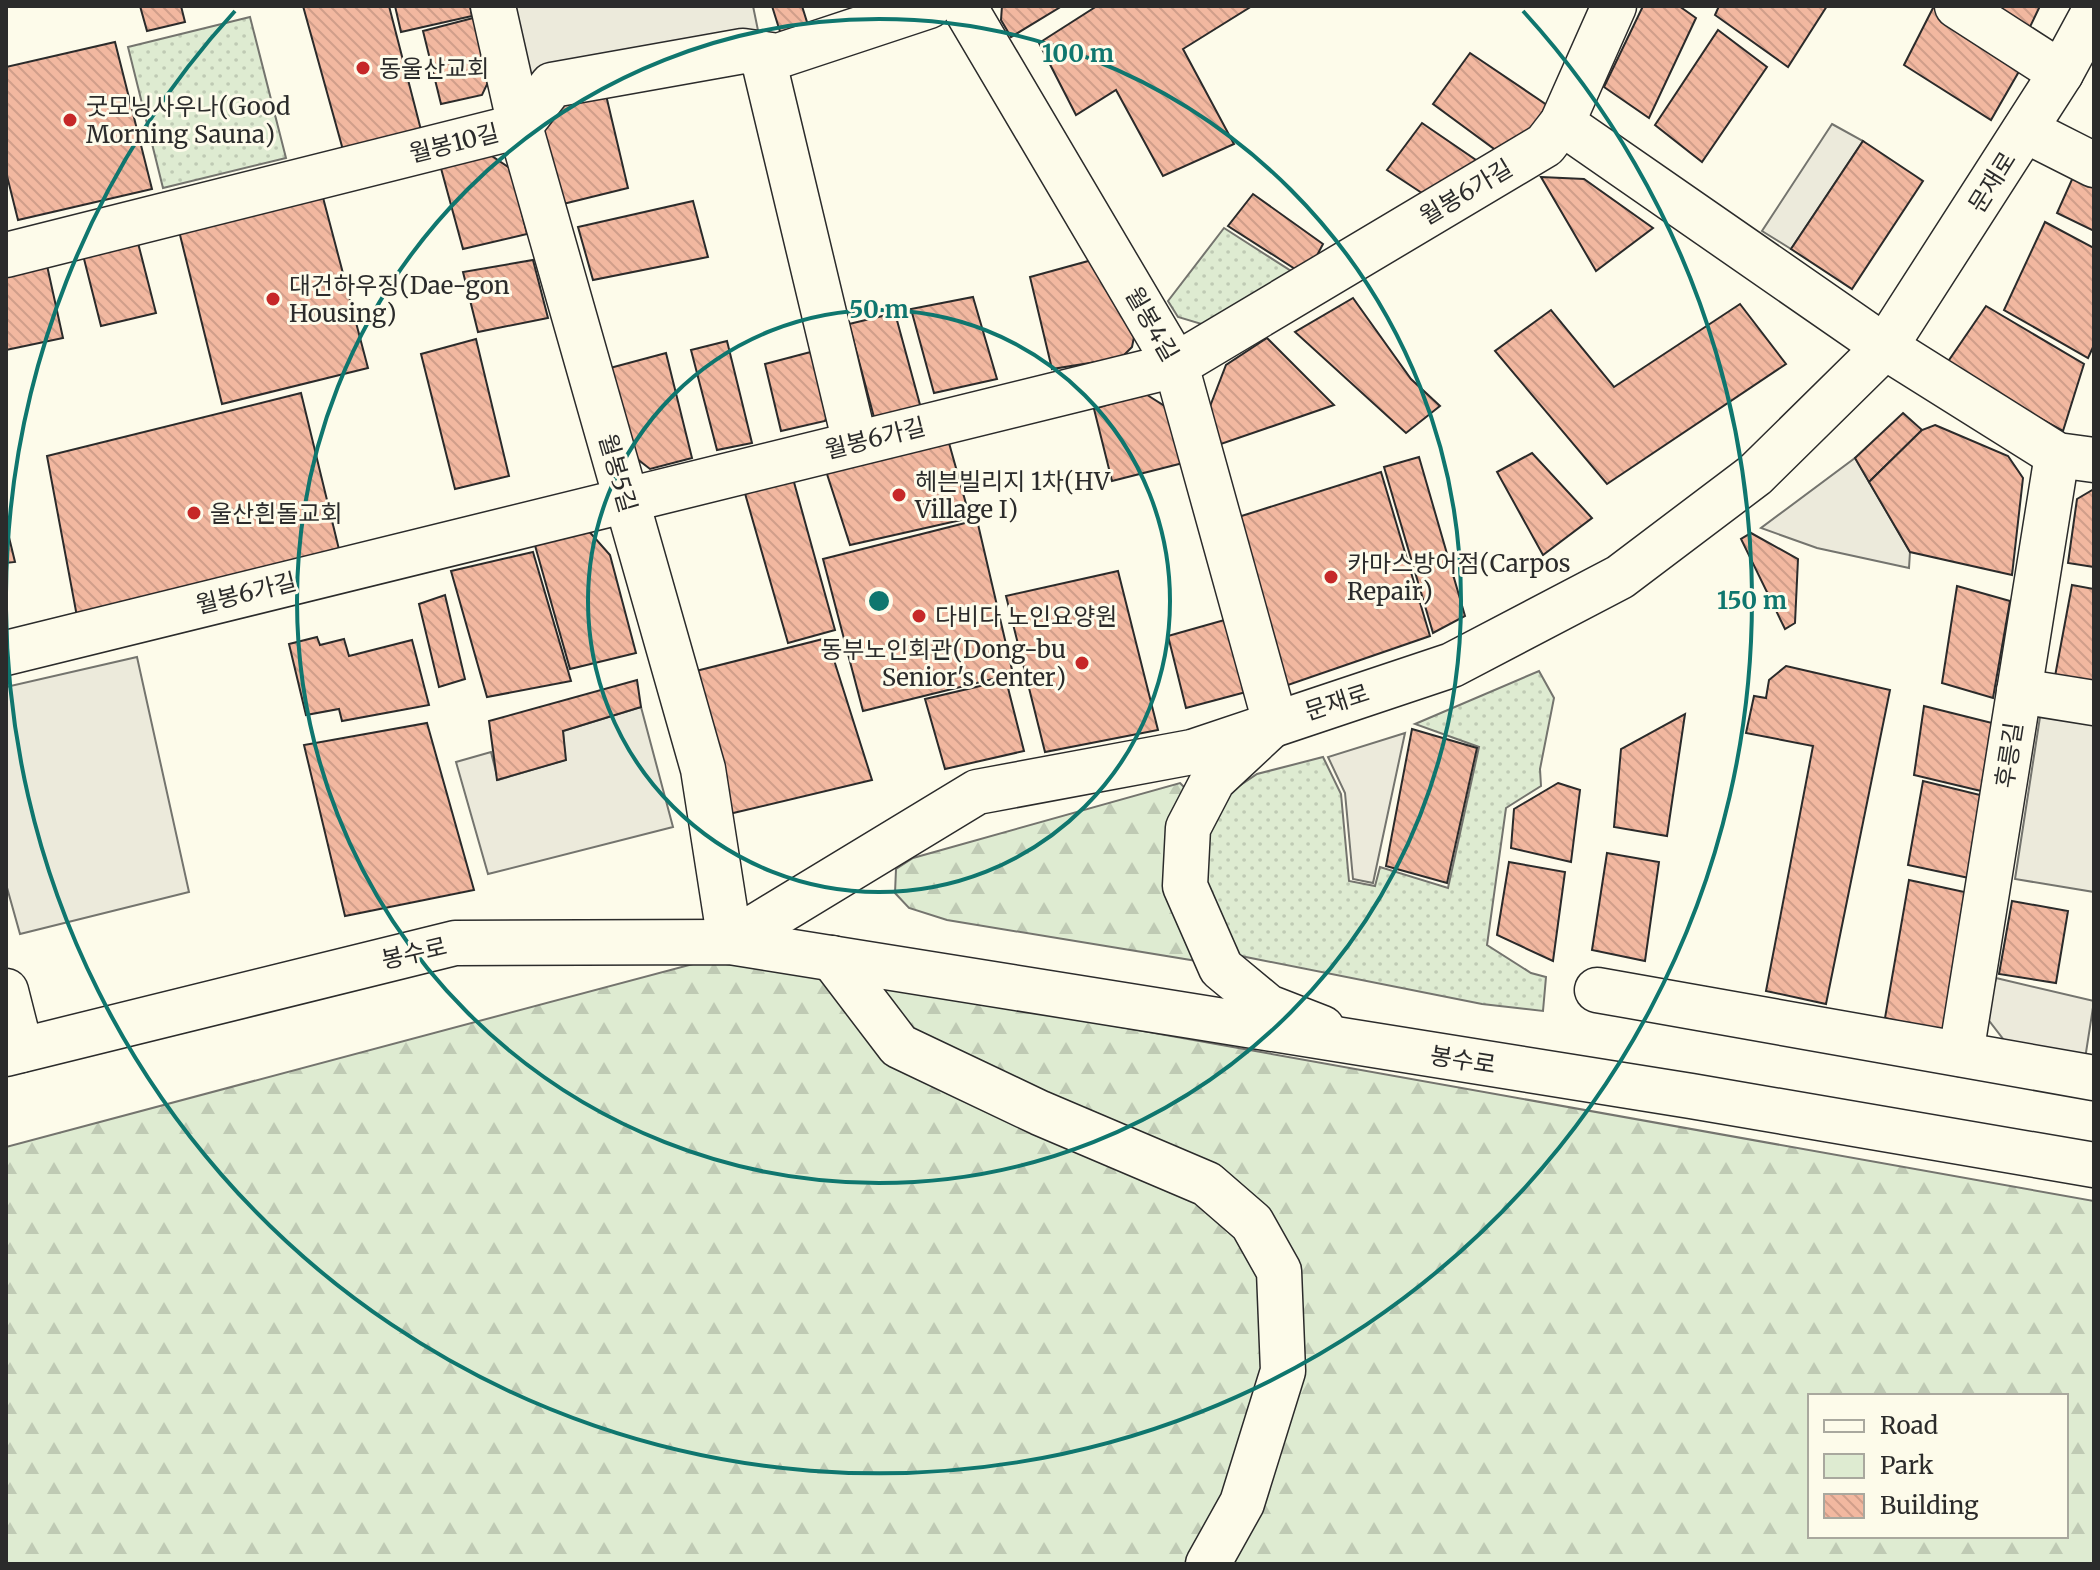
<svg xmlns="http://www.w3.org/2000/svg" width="2100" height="1570" font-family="Merriweather,'Noto Sans KR',serif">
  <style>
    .green { fill: url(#green-dots); stroke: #74746e; stroke-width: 2 }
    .forest { fill: url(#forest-firs); stroke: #74746e; stroke-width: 2; fill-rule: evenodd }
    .parking { fill: #eceadb; stroke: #74746e; stroke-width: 2 }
    .building { fill: url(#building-back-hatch); stroke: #2b2b2b; stroke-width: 2 }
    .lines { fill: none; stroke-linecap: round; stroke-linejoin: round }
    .minor-casing { stroke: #2b2b2b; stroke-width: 47 }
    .major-casing { stroke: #2b2b2b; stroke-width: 47 }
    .minor { stroke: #fdfbea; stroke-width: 44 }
    .major { stroke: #fdfbea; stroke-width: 44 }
    .ring { fill: none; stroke: #0f766e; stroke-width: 4 }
    .poi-dot { fill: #c62828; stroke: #fdfbea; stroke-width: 3 }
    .labels { text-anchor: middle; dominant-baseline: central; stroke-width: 6; stroke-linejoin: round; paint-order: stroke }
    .poi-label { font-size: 24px; fill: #2b2b2b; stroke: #fdfbea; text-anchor: start }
    .street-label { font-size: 24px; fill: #2b2b2b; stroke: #fdfbea }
    .centre { fill: #0f766e; stroke: #fdfbea; stroke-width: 4 }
    .ring-label { font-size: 24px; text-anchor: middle; font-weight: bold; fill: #0f766e; stroke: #fdfbea; stroke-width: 6; stroke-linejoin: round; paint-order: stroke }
  </style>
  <defs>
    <pattern id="green-dots" width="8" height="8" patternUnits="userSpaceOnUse" patternTransform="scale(2)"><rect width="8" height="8" fill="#deebd1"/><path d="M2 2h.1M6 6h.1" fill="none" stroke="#bfcab4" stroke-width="1.8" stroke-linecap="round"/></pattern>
    <pattern id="forest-firs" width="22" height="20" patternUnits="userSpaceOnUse" patternTransform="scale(2)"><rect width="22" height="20" fill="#deebd1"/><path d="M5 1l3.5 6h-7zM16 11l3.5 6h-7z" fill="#bfcab4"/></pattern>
    <pattern id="building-back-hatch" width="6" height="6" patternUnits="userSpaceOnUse" patternTransform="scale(2)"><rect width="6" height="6" fill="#f2b8a0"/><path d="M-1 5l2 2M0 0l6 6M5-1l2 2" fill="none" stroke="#d09e8a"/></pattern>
  </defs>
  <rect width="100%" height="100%" fill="#fdfbea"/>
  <g class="green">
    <path d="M250 17 286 158 163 188 128 47Z"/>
    <path d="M1224 228 1302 278 1208 326 1178 317 1168 301Z"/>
    <path d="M1539 671 1554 698 1540 769 1541 786 1506 808 1487 945 1531 973 1546 977 1543 1011 1482 1004 1236 955 1206 901 1198 838 1214 803 1257 774 1323 757 1341 794 1349 881 1375 886 1380 867 1448 888 1479 747 1415 724Z"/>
  </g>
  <g class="forest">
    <path d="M1180 783 1186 789 1203 962 947 920 909 908 895 893 896 869 913 858Z"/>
    <path d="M723 956 2094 1201V1564H6V1147ZM1810 1396H2066V1536H1810Z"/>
  </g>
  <g class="parking">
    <path d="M514 6H753L761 45 532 84Z"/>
    <path d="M1832 124 1863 141 1791 249 1762 231Z"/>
    <path d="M1855 458 1910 552 1909 568 1817 548 1761 528Z"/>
    <path d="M137 657 189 892 20 934 6 884V687Z"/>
    <path d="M2042 704 2094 712V892L2015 879Z"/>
    <path d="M641 707 673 827 488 874 456 762 491 752 498 780 565 760 563 731Z"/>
    <path d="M1405 733 1373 883 1353 879 1345 793 1328 757Z"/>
    <path d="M1996 978 2094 1001 2085 1059 2004 1040 1987 1018Z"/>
  </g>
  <g class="building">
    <path d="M140 6H181L185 22 147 31Z"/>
    <path d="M303 6H389L421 130 343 150Z"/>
    <path d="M395 6H470L472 16 401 32Z"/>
    <path d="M772 6H802L811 35 782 38Z"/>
    <path d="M1002 6H1062L1011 37 1001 20Z"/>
    <path d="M1097 6H1252L1183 49 1234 144 1163 176 1116 90 1076 115 1039 43Z"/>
    <path d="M1643 6H1679L1696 18 1649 118 1604 87Z"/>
    <path d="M1719 6H1827L1788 67 1715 15Z"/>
    <path d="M1934 6 2025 61 1991 120 1904 65Z"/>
    <path d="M1989 6H2040L2028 31Z"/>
    <path d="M477 17 491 76 482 95 441 104 423 31Z"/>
    <path d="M1718 30 1767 67 1702 162 1655 125Z"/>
    <path d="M115 42 152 189 18 220 6 172V67Z"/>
    <path d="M1470 53 1550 107 1539 133 1501 154 1433 104Z"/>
    <path d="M606 95 628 188 559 205 538 127 561 105Z"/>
    <path d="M1422 123 1476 160 1451 193 1431 199 1387 170Z"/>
    <path d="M1863 141 1923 181 1852 289 1791 249Z"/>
    <path d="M483 150 511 169 527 234 463 249 439 161Z"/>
    <path d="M2078 166 2094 174V231L2057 213Z"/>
    <path d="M1541 177 1584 179 1653 228 1596 271Z"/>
    <path d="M321 190 368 368 222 404 179 231Z"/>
    <path d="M1253 194 1323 244 1306 276 1228 226Z"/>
    <path d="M693 201 708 257 593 280 578 227Z"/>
    <path d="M2045 222 2094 248V345L2088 358 2004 310Z"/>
    <path d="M137 239 156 313 101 326 82 251Z"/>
    <path d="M533 260 548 318 478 332 463 272Z"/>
    <path d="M1092 260 1135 332 1132 347 1121 358 1052 369 1030 277Z"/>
    <path d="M46 261 63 338 6 350V270Z"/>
    <path d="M973 297 997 379 934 393 911 309Z"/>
    <path d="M1353 298 1411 379 1440 406 1406 433 1295 332Z"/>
    <path d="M1740 304 1786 364 1607 484 1495 351 1551 310 1614 387Z"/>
    <path d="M1986 306 2084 364 2063 431 1945 366Z"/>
    <path d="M895 313 922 412 875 421 849 324Z"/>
    <path d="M1267 338 1334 405 1218 445 1209 409 1226 365Z"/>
    <path d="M476 339 509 476 455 489 421 354Z"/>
    <path d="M727 341 752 443 717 450 691 350Z"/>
    <path d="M822 349 833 397 825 421 781 431 765 364Z"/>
    <path d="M666 353 692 458 650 469 632 455 610 368Z"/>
    <path d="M301 393 344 570 81 638 47 456Z"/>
    <path d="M1144 393 1174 412 1187 462 1112 481 1094 409Z"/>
    <path d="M1903 413 1922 430 1869 482 1855 458Z"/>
    <path d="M1935 425 2008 456 2023 478 2012 575 1910 552 1869 482 1922 430Z"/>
    <path d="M949 443 970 518 850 545 826 471Z"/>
    <path d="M1532 453 1592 518 1543 555 1497 472Z"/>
    <path d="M1419 457 1465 616 1433 633 1384 467Z"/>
    <path d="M1381 472 1430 636 1285 686 1232 519Z"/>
    <path d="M792 475 835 630 788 643 744 490Z"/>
    <path d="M2094 489V567L2068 563 2077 499Z"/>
    <path d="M977 520 1013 674 863 711 823 559Z"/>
    <path d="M6 525 15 562 6 563Z"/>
    <path d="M586 528 610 555 636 653 570 669 534 542Z"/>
    <path d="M1751 533 1798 559 1795 623 1785 629 1741 539Z"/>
    <path d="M533 552 571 681 487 697 451 571Z"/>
    <path d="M1118 571 1158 730 1045 752 1006 596Z"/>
    <path d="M2072 585 2094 589V694L2053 687Z"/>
    <path d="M1957 586 2010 601 1993 698 1942 683Z"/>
    <path d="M445 595 465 679 439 687 419 604Z"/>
    <path d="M1228 619 1246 692 1186 708 1168 636Z"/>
    <path d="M317 637 320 645 344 639 349 656 412 640 429 705 342 721 339 709 306 715 289 644Z"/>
    <path d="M827 638 872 780 729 814 688 673Z"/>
    <path d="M1786 666 1890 690 1826 1004 1766 991 1813 746 1746 733 1754 696 1766 698 1769 680Z"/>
    <path d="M637 680 641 707 563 731 566 760 497 780 489 721Z"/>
    <path d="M1006 680 1024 751 945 769 925 699Z"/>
    <path d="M1924 706 1992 723 1981 791 1914 775Z"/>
    <path d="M1685 714 1667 836 1614 827 1621 749Z"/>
    <path d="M427 723 474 890 345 916 304 745Z"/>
    <path d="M1412 729 1477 748 1447 883 1386 866Z"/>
    <path d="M1923 781 1984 796 1969 878 1908 865Z"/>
    <path d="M1558 783 1580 790 1571 862 1511 848 1514 809Z"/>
    <path d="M1607 853 1659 862 1645 961 1592 950Z"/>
    <path d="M1509 862 1565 872 1553 961 1497 935Z"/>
    <path d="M1909 880 1969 893 1943 1033 1885 1018Z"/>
    <path d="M2012 901 2068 911 2056 983 1999 974Z"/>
  </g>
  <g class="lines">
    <g class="minor-casing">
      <g id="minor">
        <path d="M493 6 520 126 703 769 730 942 977 792 1192 752 1452 665 1620 577 1755 475 1885 347 2061 73 2094 12"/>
        <path d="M964 6 1176 365 1275 722 1213 780 1188 828 1185 886 1221 968 1268 1007 1322 1028"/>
        <path d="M1957 6 2061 73"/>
        <path d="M762 54 855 443"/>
        <path d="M1562 123 1885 347 2057 455 2094 460"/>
        <path d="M2025 130 2094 165"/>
        <path d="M6 255 520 126 552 85 743 51 778 56 929 6"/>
        <path d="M6 653 1176 365 1545 145 1562 123 1614 6"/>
        <path d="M2019 691 2094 703"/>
        <path d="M832 958 899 1046 1040 1113 1207 1184 1252 1223 1279 1271 1283 1371 1242 1503 1208 1564"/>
        <path d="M1597 990 2094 1078"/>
        <path d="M6 991 21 1050"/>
        <path d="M1961 1054 2057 455"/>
      </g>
    </g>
    <g class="major-casing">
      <path id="major" d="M6 1054 455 943 730 942 1691 1096 2094 1165"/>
    </g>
    <use href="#minor" class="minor"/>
    <use href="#major" class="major"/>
  </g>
  <g class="ring">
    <circle cx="879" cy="601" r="291"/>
    <circle cx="879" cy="601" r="582"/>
    <path d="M6 593A873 873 0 0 1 235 11M1523 11A873 873 0 1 1 6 609"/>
  </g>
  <g class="poi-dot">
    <circle cx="363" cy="68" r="8"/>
    <circle cx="70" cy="120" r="8"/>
    <circle cx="273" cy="299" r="8"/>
    <circle cx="899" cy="495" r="8"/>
    <circle cx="194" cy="513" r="8"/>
    <circle cx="1331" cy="577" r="8"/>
    <circle cx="919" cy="616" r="8"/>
    <circle cx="1082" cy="663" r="8"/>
  </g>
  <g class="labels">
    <g class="poi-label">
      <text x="379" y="68">동울산교회</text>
      <text x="86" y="106">굿모닝사우나(Good<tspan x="86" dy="28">Morning Sauna)</tspan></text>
      <text x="289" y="285">대건하우징(Dae-gon<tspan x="289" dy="28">Housing)</tspan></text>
      <text x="915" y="481">헤븐빌리지 1차(HV<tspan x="915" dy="28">Village I)</tspan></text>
      <text x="210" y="513">울산흰돌교회</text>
      <text x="1347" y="563">카마스방어점(Carpos<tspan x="1347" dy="28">Repair)</tspan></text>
      <text x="935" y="616">다비다 노인요양원</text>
      <text x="1066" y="649" text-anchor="end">동부노인회관(Dong-bu<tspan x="1066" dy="28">Senior's Center)</tspan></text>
    </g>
    <g class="street-label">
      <text transform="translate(454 143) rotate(-14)">월봉10길</text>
      <text transform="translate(1992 182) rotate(-58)">문재로</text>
      <text transform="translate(1466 192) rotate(-31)">월봉6가길</text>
      <text transform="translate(1152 324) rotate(60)">월봉4길</text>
      <text transform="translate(875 438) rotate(-14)">월봉6가길</text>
      <text transform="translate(618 473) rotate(74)">월봉5길</text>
      <text transform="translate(246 593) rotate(-14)">월봉6가길</text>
      <text transform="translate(1337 702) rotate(-18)">문재로</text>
      <text transform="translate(2009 755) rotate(-81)">후릉길</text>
      <text transform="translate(414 953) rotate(-13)">봉수로</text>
      <text transform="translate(1463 1060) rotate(9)">봉수로</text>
    </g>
  </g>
  <circle cx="879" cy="601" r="12" class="centre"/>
  <g class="ring-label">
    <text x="1078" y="62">100 m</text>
    <text x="879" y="318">50 m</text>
    <text x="1752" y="609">150 m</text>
  </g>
  <rect width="2100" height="1570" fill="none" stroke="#2b2b2b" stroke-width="16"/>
  <rect x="1808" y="1394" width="260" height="144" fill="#fdfbea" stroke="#a9a89e" stroke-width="2"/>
  <rect x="1824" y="1420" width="40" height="12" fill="#fdfbea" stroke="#a9a89e" stroke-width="2"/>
  <text x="1880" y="1434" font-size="24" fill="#2b2b2b">Road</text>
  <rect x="1824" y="1454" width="40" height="24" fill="#deebd1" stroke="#a9a89e" stroke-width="2"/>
  <text x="1880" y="1474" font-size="24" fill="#2b2b2b">Park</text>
  <rect x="1824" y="1494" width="40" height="24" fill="url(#building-back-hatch)" stroke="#a9a89e" stroke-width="2"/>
  <text x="1880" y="1514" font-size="24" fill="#2b2b2b">Building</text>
</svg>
